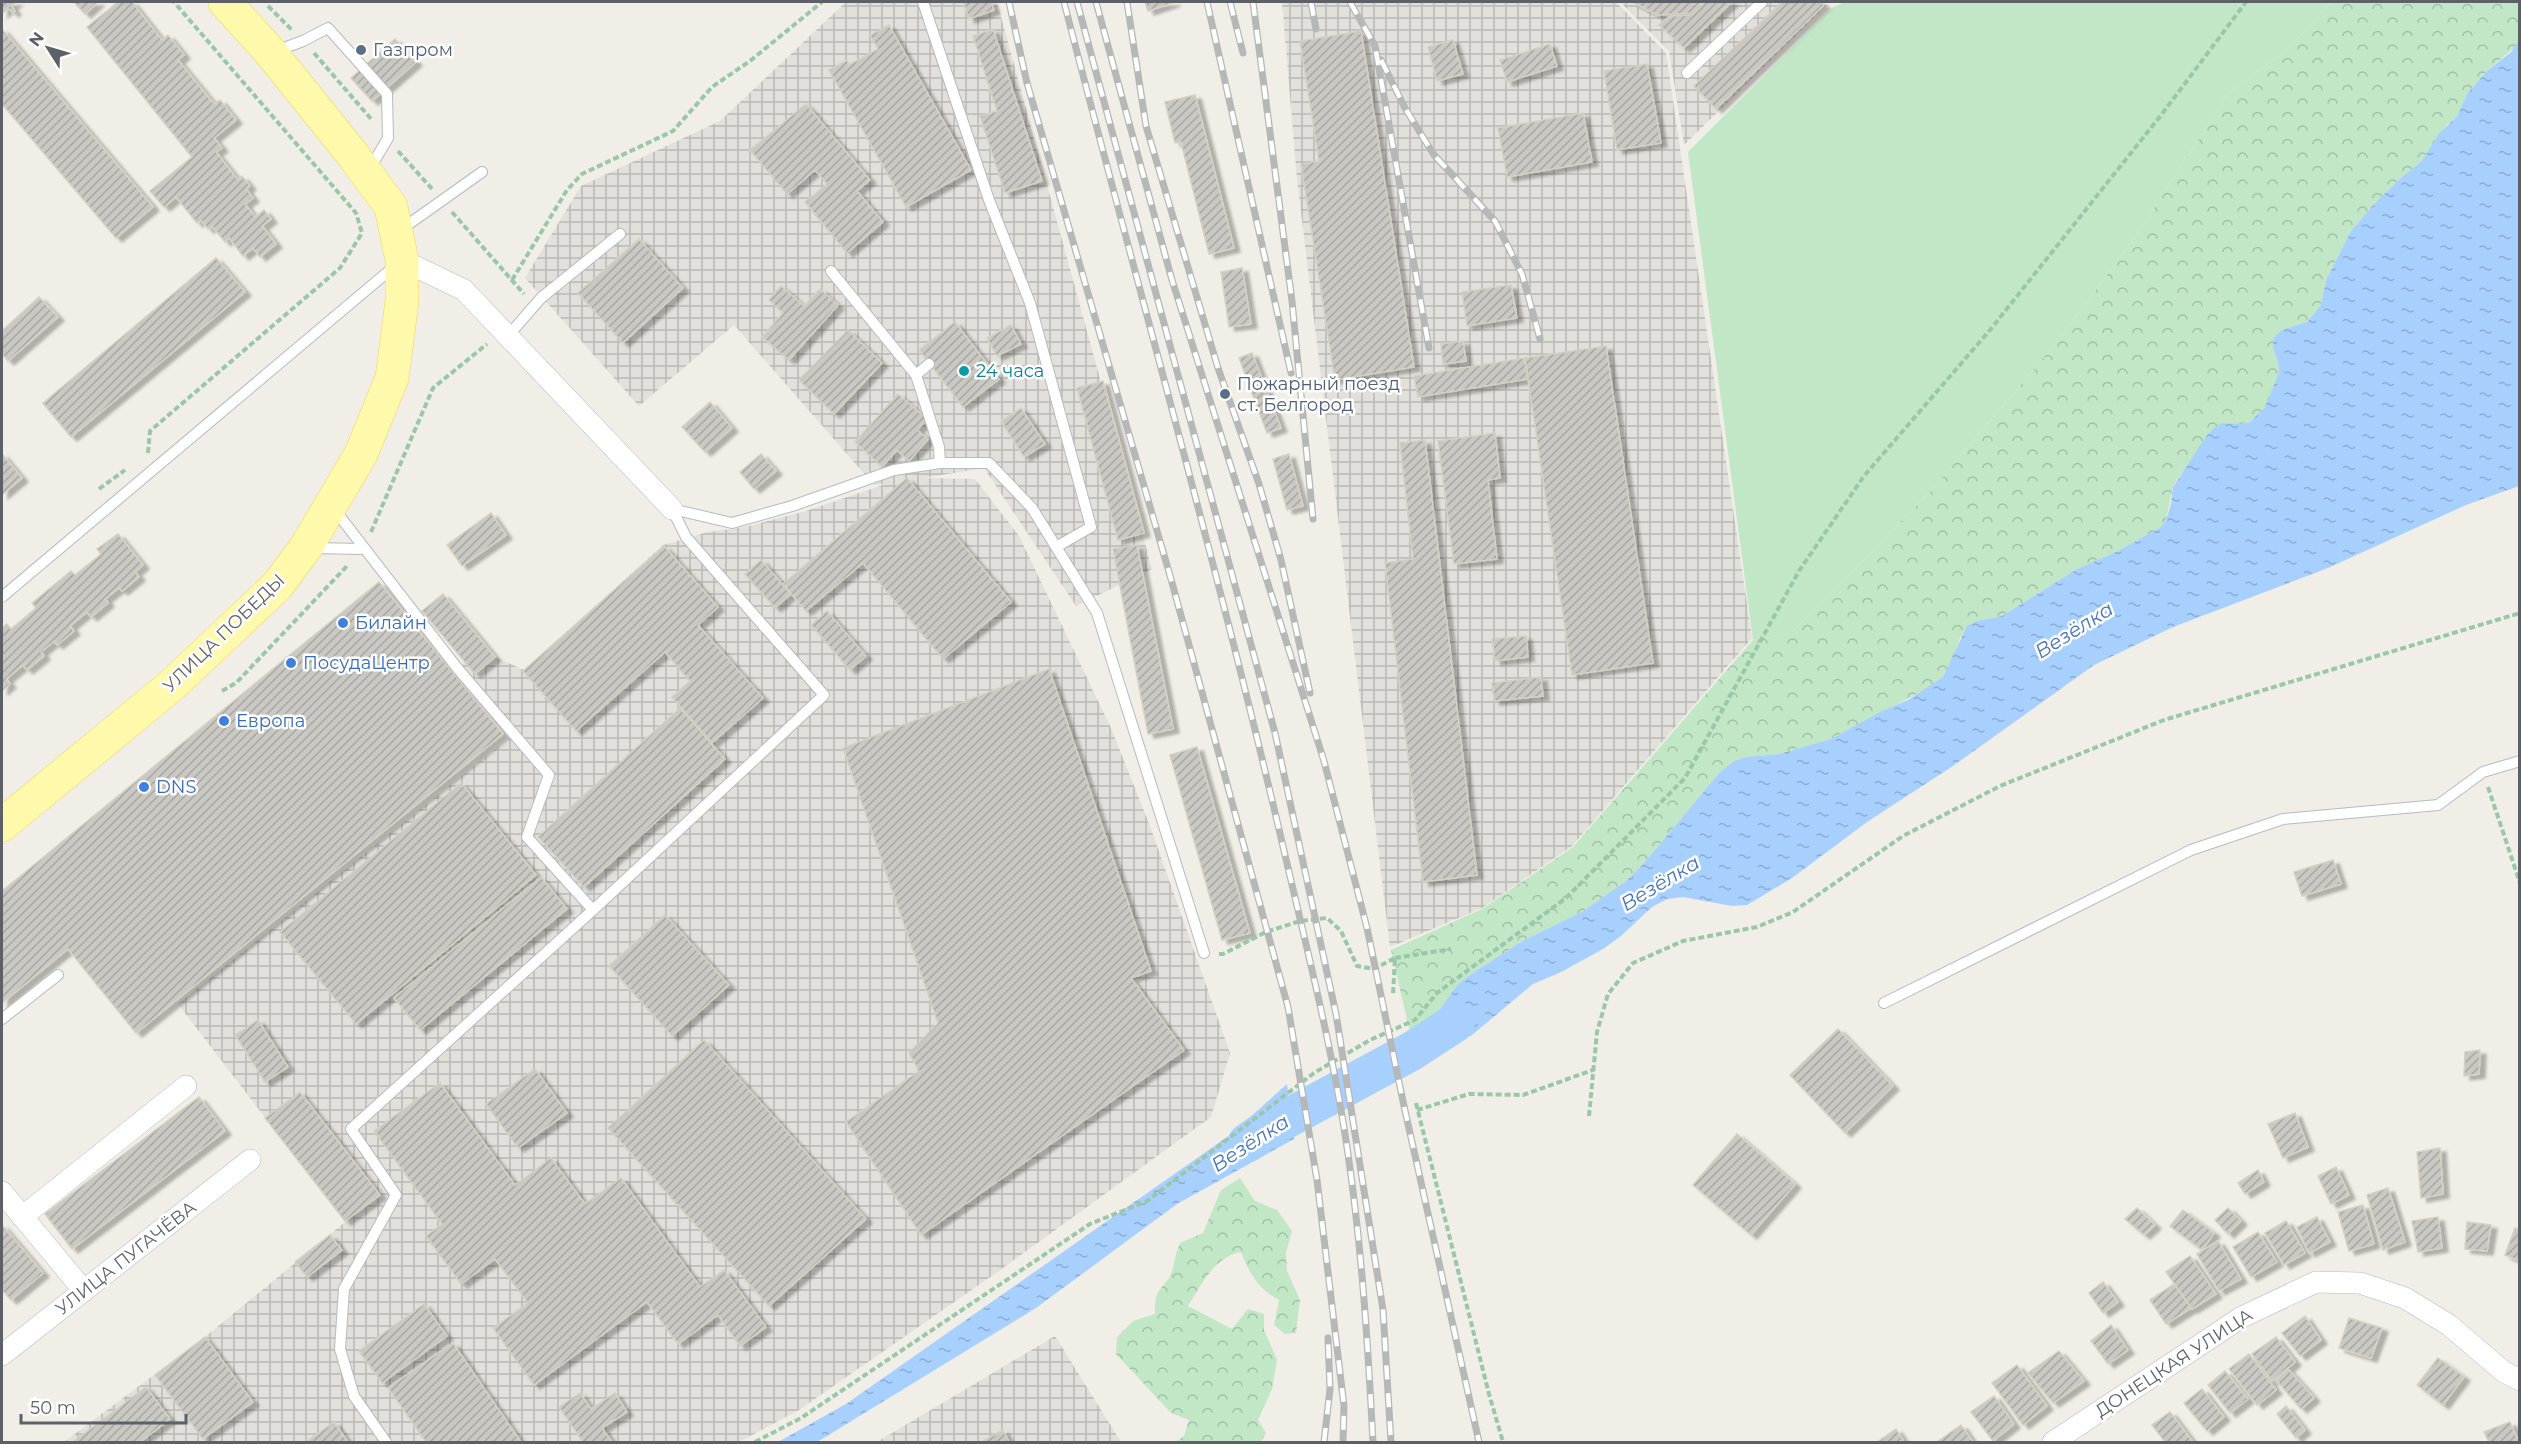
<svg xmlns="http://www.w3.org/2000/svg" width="2521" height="1444" font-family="Montserrat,sans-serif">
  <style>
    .industrial { fill: url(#industrial-grid) }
    .grass { fill: #c2e7c6 }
    .forest { fill: url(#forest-crowns) }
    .water { fill: url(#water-ripples) }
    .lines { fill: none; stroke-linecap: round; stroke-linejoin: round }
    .river { stroke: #a7d0ff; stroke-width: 39 }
    .building { fill: url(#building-hatch); stroke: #d4d1c4; stroke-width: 1.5; filter: url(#shadow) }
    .lane-casing { stroke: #b8babf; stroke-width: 12 }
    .street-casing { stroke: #b8babf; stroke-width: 22 }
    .primary-casing { stroke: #f1d55d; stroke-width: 34 }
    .path { stroke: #9ac6aa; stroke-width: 4; stroke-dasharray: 6 3; stroke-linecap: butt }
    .lane { stroke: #fff; stroke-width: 10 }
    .street { stroke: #fff; stroke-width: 21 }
    .primary { stroke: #fff9ac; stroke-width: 33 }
    .rail-casing { stroke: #b6b7b7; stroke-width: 7 }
    .rail { stroke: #fff; stroke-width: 4.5; stroke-dasharray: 14; stroke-linecap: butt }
    .service-dot { fill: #5c6f8a; stroke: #fff; stroke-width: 2 }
    .culture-dot { fill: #0f9aa8; stroke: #fff; stroke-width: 2 }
    .shop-dot { fill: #3f7fe0; stroke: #fff; stroke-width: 2 }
    .labels { text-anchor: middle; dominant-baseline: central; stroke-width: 5; stroke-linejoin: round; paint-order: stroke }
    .service-label { font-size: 18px; fill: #4e5e75; stroke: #fff; text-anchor: start }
    .culture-label { font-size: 18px; fill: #0d838f; stroke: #fff; text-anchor: start }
    .shop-label { font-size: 18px; fill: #366cbe; stroke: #fff; text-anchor: start }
    .street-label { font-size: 18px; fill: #5d6066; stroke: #fff }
    .water-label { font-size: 20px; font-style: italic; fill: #4574bb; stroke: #fff }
  </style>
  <defs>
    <pattern id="industrial-grid" width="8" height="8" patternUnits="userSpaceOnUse" patternTransform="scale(1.5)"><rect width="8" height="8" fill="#e1e0da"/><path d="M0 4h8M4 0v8" fill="none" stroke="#bab9b5"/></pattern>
    <pattern id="forest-crowns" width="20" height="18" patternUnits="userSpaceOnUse" patternTransform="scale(1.5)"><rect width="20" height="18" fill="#c2e7c6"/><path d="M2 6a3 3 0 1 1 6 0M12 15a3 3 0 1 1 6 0" fill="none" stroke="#a1bfa5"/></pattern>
    <pattern id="water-ripples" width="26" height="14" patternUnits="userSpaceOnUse" patternTransform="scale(1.5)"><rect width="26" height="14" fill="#a7d0ff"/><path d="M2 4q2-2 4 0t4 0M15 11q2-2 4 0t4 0" fill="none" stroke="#8bacd2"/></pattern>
    <pattern id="building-hatch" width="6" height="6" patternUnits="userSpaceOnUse" patternTransform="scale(1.5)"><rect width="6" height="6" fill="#cac8c3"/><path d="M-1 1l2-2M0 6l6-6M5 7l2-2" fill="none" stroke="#a7a6a2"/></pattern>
    <filter id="shadow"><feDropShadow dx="6" dy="4" stdDeviation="1.5" flood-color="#0004"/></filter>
  </defs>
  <rect width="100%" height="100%" fill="#f0eee6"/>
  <g class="industrial">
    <path d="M846 2H997L1152 569 1076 606 984 468 923 478 975 479 1019 536 1111 728 1150 826 1230 1053 1211 1117 996 1273 799 1410 739 1442H64L205 1337 345 1222 178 1004 510 737 458 669 465 662 475 674 495 657 524 670 663 545 708 532 745 527 806 511 886 484 874 485 734 325 639 406 525 278 581 186 720 121Z"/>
    <path d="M1282 2H1616L1666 53 1752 638 1572 846 1482 908 1390 947 1297 179Z"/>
    <path d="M1620 2H1823L1827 5 1684 145 1669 51Z"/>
    <path d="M1055 1336 1121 1442H877Z"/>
  </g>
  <path class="grass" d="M1845 2H2331L2290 47 2228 94 2134 239 2056 343 1928 494 1790 634 1753 640 1688 152 1833 7Z"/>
  <g class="forest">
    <path d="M2331 2H2519V40L2516 46 2487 71 2467 94 2457 116 2448 124 2422 161 2403 176 2375 203 2351 231 2326 280 2321 304 2314 314 2307 322 2284 329 2273 348C2276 356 2279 363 2279 372 2278 388 2265 413 2251 421 2242 426 2231 424 2222 423L2207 435 2191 462 2177 479 2173 487 2166 520 2161 527 2118 551 2077 569 2002 616 1977 621 1960 638 1955 655 1943 677 1934 685 1831 739 1779 754 1746 757 1734 761 1720 772 1644 863 1626 881 1580 913 1524 940 1474 972 1458 984 1427 1027 1411 1037 1391 950 1482 909 1573 847 1753 640 1790 634 1928 494 2056 343 2134 239 2228 94 2290 47Z"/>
    <path d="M1240 1178 1255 1201 1277 1210 1292 1231 1286 1253 1287 1271 1300 1300 1296 1333 1285 1334 1274 1325 1279 1300C1258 1289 1250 1274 1241 1252 1215 1256 1201 1285 1188 1306L1232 1329 1248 1309 1264 1314V1330L1277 1360 1272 1389 1258 1420 1266 1433 1261 1442H1175L1184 1436 1189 1420 1171 1413 1116 1354 1117 1337 1133 1321 1155 1314C1154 1284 1165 1291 1172 1271 1175 1261 1175 1254 1180 1243L1203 1233 1221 1190Z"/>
  </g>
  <g class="water">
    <path d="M2519 40V486L2466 505 2328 568 2173 627 2094 665 1953 766 1867 822 1792 878 1747 905 1732 906 1683 897 1667 899 1652 907 1621 936 1603 949 1561 972 1533 984 1472 1035 1419 1063 1412 1051 1411 1037 1427 1027 1458 984 1474 972 1524 940 1580 913 1626 881 1644 863 1720 772 1734 761 1746 757 1779 754 1831 739 1882 711 1908 700 1943 677 1967 626 1977 621 2002 616 2077 569 2118 551 2161 527 2166 520 2171 504 2173 487 2207 435 2216 426 2222 423 2242 424 2250 422 2265 407 2279 373 2278 362 2273 348 2274 338 2278 333 2284 329 2307 322 2314 314 2321 304 2326 280 2351 231 2375 203 2403 176 2422 161 2438 135 2457 116 2467 94 2487 71 2511 52Z"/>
    <path d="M1287 1084 1294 1139 1177 1204 1036 1308 817 1442H778L846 1404 1230 1135Z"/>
  </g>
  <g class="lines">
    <path class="river" d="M1247 1143 1264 1131 1412 1051 1455 1023"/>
  </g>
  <g class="building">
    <path d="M2 2H16L11 6 15 11 13 13 8 8 2 14Z"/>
    <path d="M74 2H98L85 14Z"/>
    <path d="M118 2H132L162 40 168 35 184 55 178 60 214 104 220 100 236 120 214 138 222 148 216 152 238 180 242 176 250 186 246 189 253 198 245 204 255 217 264 210 271 219 262 226 276 244 260 257 253 248 243 256 229 238 225 242 212 226 208 229 201 220 197 223 176 197 164 207 150 191 192 157 87 27Z"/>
    <path d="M963 2H991L994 10 969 19Z"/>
    <path d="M1145 2H1175L1148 11Z"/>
    <path d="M1632 2H1702L1691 13 1658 15Z"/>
    <path d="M1705 2H1732L1684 48 1659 25 1670 16 1692 15Z"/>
    <path d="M1782 2H1821L1824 5 1716 109 1694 86Z"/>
    <path d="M889 25 971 170 906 207 829 70 847 60 849 65 878 49 870 35Z"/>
    <path d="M2 29 153 207 116 238 2 104Z"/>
    <path d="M993 29 1042 181 1005 193 980 116 997 111 973 36Z"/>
    <path d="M1361 31 1414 367 1335 380 1301 164 1319 161 1300 41Z"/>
    <path d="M395 39 416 62 372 101 351 78Z"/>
    <path d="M1453 40 1463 74 1437 81 1428 47Z"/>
    <path d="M1550 44 1557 66 1507 82 1500 60Z"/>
    <path d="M1647 64 1661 143 1617 150 1604 71Z"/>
    <path d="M1195 95 1234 248 1209 254 1181 142 1175 143 1165 102Z"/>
    <path d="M806 104 870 180 857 191 883 222 847 253 805 202 827 184 815 170 787 194 750 150Z"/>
    <path d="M1583 113 1592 162 1507 177 1498 128Z"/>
    <path d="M639 239 683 288 623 343 578 293Z"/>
    <path d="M216 258 245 292 71 437 43 403Z"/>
    <path d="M1242 268 1251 324 1229 327 1221 272Z"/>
    <path d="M1511 285 1517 318 1467 326 1462 292Z"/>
    <path d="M781 286 804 306 820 289 838 305 789 360 762 337 783 313 769 300Z"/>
    <path d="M39 297 58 317 8 361 2 354V331Z"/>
    <path d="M955 322 999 379 963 407 919 350Z"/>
    <path d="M1011 325 1021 344 997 356 987 338Z"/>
    <path d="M848 330 882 363 834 414 799 380Z"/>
    <path d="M1463 341 1466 361 1443 364 1441 344Z"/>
    <path d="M1606 346 1653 663 1572 675 1525 358Z"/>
    <path d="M1252 353 1281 428 1267 433 1239 358Z"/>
    <path d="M1524 358 1528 379 1418 397 1414 376Z"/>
    <path d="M1103 381 1144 533 1118 540 1077 388Z"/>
    <path d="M898 394 927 419 917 430 928 439 909 461 897 450 882 467 855 442Z"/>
    <path d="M710 402 732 428 705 452 682 427Z"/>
    <path d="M1021 408 1045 444 1024 457 1001 421Z"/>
    <path d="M1495 433 1500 478 1488 480 1497 559 1454 564 1438 441Z"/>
    <path d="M1425 440 1477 875 1423 882 1385 563 1413 559 1400 443Z"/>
    <path d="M2 454 22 478 2 495Z"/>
    <path d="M761 454 776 471 754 489 740 472Z"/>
    <path d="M1289 454 1303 506 1287 510 1273 459Z"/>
    <path d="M907 478 1011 602 943 659 863 563 806 611 783 584Z"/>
    <path d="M491 513 506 535 462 566 447 545Z"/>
    <path d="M118 534 143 565 135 572 139 577 122 591 119 588 105 599 108 603 91 617 87 612 70 626 74 631 57 645 54 641 41 652 44 656 27 670 23 665 6 679 10 684 2 691V628L7 624 11 629 23 619 36 608 32 603 71 571 75 575 101 554 97 549Z"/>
    <path d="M1137 545 1173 729 1148 734 1113 549Z"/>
    <path d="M664 546 718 607 698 625 763 698 712 743 672 697 690 681 665 652 576 731 523 671Z"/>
    <path d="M761 560 791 594 775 608 745 574Z"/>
    <path d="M379 582 503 734 136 1033 68 949 2 1003V891Z"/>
    <path d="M443 594 495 657 475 674 422 611Z"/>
    <path d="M827 611 866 656 850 670 811 625Z"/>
    <path d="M1526 636 1528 657 1495 661 1492 639Z"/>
    <path d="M1049 669 1151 971 1131 978 1184 1050 921 1235 846 1122 919 1071 909 1053 938 1023 843 748Z"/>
    <path d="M1541 677 1543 696 1494 701 1492 683Z"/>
    <path d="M680 708 725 759 584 887 538 837Z"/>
    <path d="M1197 747 1250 933 1222 940 1170 755Z"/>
    <path d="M461 783 536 875 356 1024 280 932Z"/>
    <path d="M2333 860 2341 884 2302 896 2294 872Z"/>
    <path d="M541 877 567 909 420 1030 394 998Z"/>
    <path d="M665 915 729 985 672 1036 609 966Z"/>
    <path d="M258 1020 288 1067 265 1082 235 1035Z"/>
    <path d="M1838 1029 1893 1086 1845 1133 1790 1075Z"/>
    <path d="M704 1040 866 1219 769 1306 608 1128Z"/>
    <path d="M2480 1050 2479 1074 2464 1076 2465 1052Z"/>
    <path d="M535 1069 567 1113 518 1148 486 1104Z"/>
    <path d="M440 1083 515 1185 551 1158 585 1204 621 1178 700 1287 724 1270 766 1327 740 1346 718 1315 678 1344 647 1302 534 1385 493 1328 528 1303 495 1259 461 1284 426 1236 442 1224 374 1131Z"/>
    <path d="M300 1092 380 1195 345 1221 265 1118Z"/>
    <path d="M199 1097 225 1131 72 1249 45 1214Z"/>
    <path d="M2295 1113 2308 1147 2283 1158 2268 1124Z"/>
    <path d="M1737 1134 1795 1184 1751 1235 1693 1185Z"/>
    <path d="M2440 1148 2443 1194 2421 1198 2417 1152Z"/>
    <path d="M2336 1167 2349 1195 2331 1204 2318 1176Z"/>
    <path d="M2258 1170 2264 1182 2245 1194 2238 1183Z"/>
    <path d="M2388 1188 2405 1242 2383 1250 2367 1195Z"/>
    <path d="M2363 1205 2374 1244 2349 1251 2338 1212Z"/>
    <path d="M2137 1208 2155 1225 2144 1235 2125 1219Z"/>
    <path d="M2228 1208 2241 1221 2228 1234 2215 1220Z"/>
    <path d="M2183 1210 2214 1233 2202 1250 2170 1226Z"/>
    <path d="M2317 1217 2330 1242 2309 1253 2297 1227Z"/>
    <path d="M2438 1217 2442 1248 2418 1252 2412 1221Z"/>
    <path d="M2286 1221 2305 1253 2284 1265 2265 1233Z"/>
    <path d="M2467 1222 2491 1225 2487 1251 2465 1249Z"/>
    <path d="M2 1225 43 1273 11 1300 2 1290Z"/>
    <path d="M2515 1228 2520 1230V1261L2505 1255Z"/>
    <path d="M2258 1232 2277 1262 2251 1277 2233 1247Z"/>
    <path d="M330 1235 342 1250 307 1277 295 1262Z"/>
    <path d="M2218 1241 2241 1279 2219 1291 2197 1254Z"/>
    <path d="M2190 1256 2216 1294 2192 1309 2166 1272Z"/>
    <path d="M2103 1282 2118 1302 2103 1313 2089 1293Z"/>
    <path d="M2174 1284 2191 1308 2166 1324 2150 1300Z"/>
    <path d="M424 1304 447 1336 382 1383 359 1351Z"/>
    <path d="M2305 1316 2321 1340 2300 1356 2282 1333Z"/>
    <path d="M2349 1318 2382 1328 2371 1358 2339 1348Z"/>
    <path d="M2111 1325 2128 1350 2108 1364 2091 1341Z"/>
    <path d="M205 1337 253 1402 203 1439 155 1375Z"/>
    <path d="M2276 1337 2295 1362 2272 1381 2252 1354Z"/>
    <path d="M453 1343 521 1442H426L388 1388Z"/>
    <path d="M2059 1351 2084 1381 2053 1403 2028 1373Z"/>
    <path d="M2249 1354 2276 1390 2257 1405 2229 1369Z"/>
    <path d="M2438 1358 2464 1377 2443 1405 2417 1385Z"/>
    <path d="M2017 1365 2047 1406 2023 1425 1992 1383Z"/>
    <path d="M2288 1369 2314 1398 2301 1409 2276 1380Z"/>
    <path d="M2225 1371 2248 1399 2230 1413 2208 1385Z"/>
    <path d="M146 1387 170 1419 140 1442H73Z"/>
    <path d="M2202 1389 2224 1417 2207 1431 2184 1403Z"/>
    <path d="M580 1393 591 1409 615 1393 627 1412 602 1428 612 1442H583L559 1407Z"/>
    <path d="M1994 1396 2014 1424 1993 1441 1971 1412Z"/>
    <path d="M2286 1406 2305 1430 2296 1438 2277 1414Z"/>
    <path d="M2170 1412 2193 1442H2165L2152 1425Z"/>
    <path d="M334 1422 348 1442H306Z"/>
    <path d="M2510 1422 2519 1442H2489L2484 1432Z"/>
    <path d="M1961 1425 1973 1442H1937Z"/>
    <path d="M1896 1429 1903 1440 1898 1442H1877Z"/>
    <path d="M1003 1430 1009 1442H981Z"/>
  </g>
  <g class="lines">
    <g class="lane-casing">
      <g id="lane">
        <path d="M923 2 989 200 1030 303 1091 527 1056 547"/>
        <path d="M276 51 303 41 328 28 387 94 388 138 369 170"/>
        <path d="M1687 73 1762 2"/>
        <path d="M399 231 482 172"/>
        <path d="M831 271 916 375 929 364"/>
        <path d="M508 336 541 298 620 234"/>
        <path d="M916 375 939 447 940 463"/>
        <path d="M334 509 458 669 549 775 527 837 593 910 824 695 686 537 672 509"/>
        <path d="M672 509 732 523 792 506 894 470 940 463H989L1032 508 1097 613 1204 953"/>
        <path d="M313 548 363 549"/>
        <path d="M2 597 396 265"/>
        <path d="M1884 1003 2191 850 2283 819 2438 805 2483 772 2520 761"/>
        <path d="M2 1019 58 975"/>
        <path d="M386 1442 354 1396 340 1349 344 1289 396 1195 351 1129 593 910"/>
      </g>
    </g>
    <g class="street-casing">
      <g id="street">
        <path d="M402 260 464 290 672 509"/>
        <path d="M2 1192 84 1291"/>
        <path d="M22 1217 186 1086"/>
        <path d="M2 1355 250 1160"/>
        <path d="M2053 1442 2242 1317 2316 1282 2360 1283 2405 1298 2449 1325 2504 1372 2520 1380"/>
      </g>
    </g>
    <g class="primary-casing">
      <path id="primary" d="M2 825 172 685 277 586 306 547 361 454 392 378 402 301V260L391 207 353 155 271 53 225 2"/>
    </g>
    <g class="path">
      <path d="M268 6 292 30"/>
      <path d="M314 53 372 120"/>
      <path d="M398 151 433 190"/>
      <path d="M452 212 524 294"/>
      <path d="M512 280 567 190 582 174 673 131 712 87 750 61 822 2"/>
      <path d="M148 453 150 431 340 268 362 233 356 213 174 2"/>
      <path d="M99 489 125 470"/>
      <path d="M371 532 433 388 487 344"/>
      <path d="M222 691 236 683 348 565"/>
      <path d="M2488 787 2520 883"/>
      <path d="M1219 954H1223L1266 932 1300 921 1327 918 1341 931 1357 966 1374 969 1395 958 1393 995"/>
      <path d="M1395 958 1451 949"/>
      <path d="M1416 1103 1489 1394 1503 1442"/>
      <path d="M1417 1110 1469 1094 1523 1095 1593 1070"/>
      <path d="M1589 1116 1597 1032 1608 994 1633 963 1683 941 1757 927 1793 912 1903 836 2000 786 2164 720 2520 613"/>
      <path d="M755 1442 801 1418 1090 1224 1147 1201 1314 1073 1370 1040 1415 1020 1437 993 1566 898 1685 778 1799 571 1864 476 1990 330 2162 114 2246 2"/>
    </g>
    <use href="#lane" class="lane"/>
    <use href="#street" class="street"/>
    <use href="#primary" class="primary"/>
    <g class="rail-casing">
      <g id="rail">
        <path d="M1009 2 1027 83 1171 579 1288 1007 1317 1180 1344 1406 1343 1442"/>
        <path d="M1064 2C1136 282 1216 560 1282 842 1306 946 1333 1049 1348 1154 1362 1250 1368 1346 1373 1442"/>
        <path d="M1077 2 1275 733 1336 1014 1383 1310 1391 1442"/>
        <path d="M1096 2 1172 280 1324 761 1367 928 1404 1106 1479 1442"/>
        <path d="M1127 2 1146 126 1218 368 1259 484 1281 560 1310 693"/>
        <path d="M1207 2 1291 373"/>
        <path d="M1230 2 1243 53"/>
        <path d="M1253 2 1292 301 1313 519"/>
        <path d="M1311 2 1316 29"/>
        <path d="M1350 2 1375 46 1429 348"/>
        <path d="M1381 60 1405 108 1434 155 1495 221 1522 274 1540 339"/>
        <path d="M1324 1442 1330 1389 1328 1338"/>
      </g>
    </g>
    <use href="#rail" class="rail"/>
  </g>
  <g class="service-dot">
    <circle cx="361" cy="50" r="6"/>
    <circle cx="1225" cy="394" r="6"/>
  </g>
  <circle class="culture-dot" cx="964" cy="371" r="6"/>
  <g class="shop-dot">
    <circle cx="343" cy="623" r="6"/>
    <circle cx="291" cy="663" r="6"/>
    <circle cx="224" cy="721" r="6"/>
    <circle cx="144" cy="787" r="6"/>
  </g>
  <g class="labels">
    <g class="service-label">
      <text x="373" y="50">Газпром</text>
      <text x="1237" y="384">Пожарный поезд<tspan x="1237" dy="21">ст. Белгород</tspan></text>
    </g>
    <g class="culture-label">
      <text x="976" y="371">24 часа</text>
    </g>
    <g class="shop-label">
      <text x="355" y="623">Билайн</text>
      <text x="303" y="663">ПосудаЦентр</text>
      <text x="236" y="721">Европа</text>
      <text x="156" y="787">DNS</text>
    </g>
    <g class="street-label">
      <text transform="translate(224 633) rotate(-44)">УЛИЦА ПОБЕДЫ</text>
      <text transform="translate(126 1258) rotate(-38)">УЛИЦА ПУГАЧЁВА</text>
      <text transform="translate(2174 1363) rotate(-33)">ДОНЕЦКАЯ УЛИЦА</text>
    </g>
    <g class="water-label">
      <text transform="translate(2074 630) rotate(-32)">Везёлка</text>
      <text transform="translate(1660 883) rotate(-31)">Везёлка</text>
      <text transform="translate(1250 1143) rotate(-33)">Везёлка</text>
    </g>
  </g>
  <rect width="2521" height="1444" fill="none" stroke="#5d6066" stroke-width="6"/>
  <g transform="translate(48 48) rotate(307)" stroke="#ffffff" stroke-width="4.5" paint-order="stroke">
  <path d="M0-4.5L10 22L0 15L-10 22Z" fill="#5d6066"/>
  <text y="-9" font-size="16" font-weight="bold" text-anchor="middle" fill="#5d6066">N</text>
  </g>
  <path d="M21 1414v9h165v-9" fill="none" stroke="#5d6066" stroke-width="3"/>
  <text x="30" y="1414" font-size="18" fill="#5d6066" stroke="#ffffff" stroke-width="4.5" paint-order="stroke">50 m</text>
</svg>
